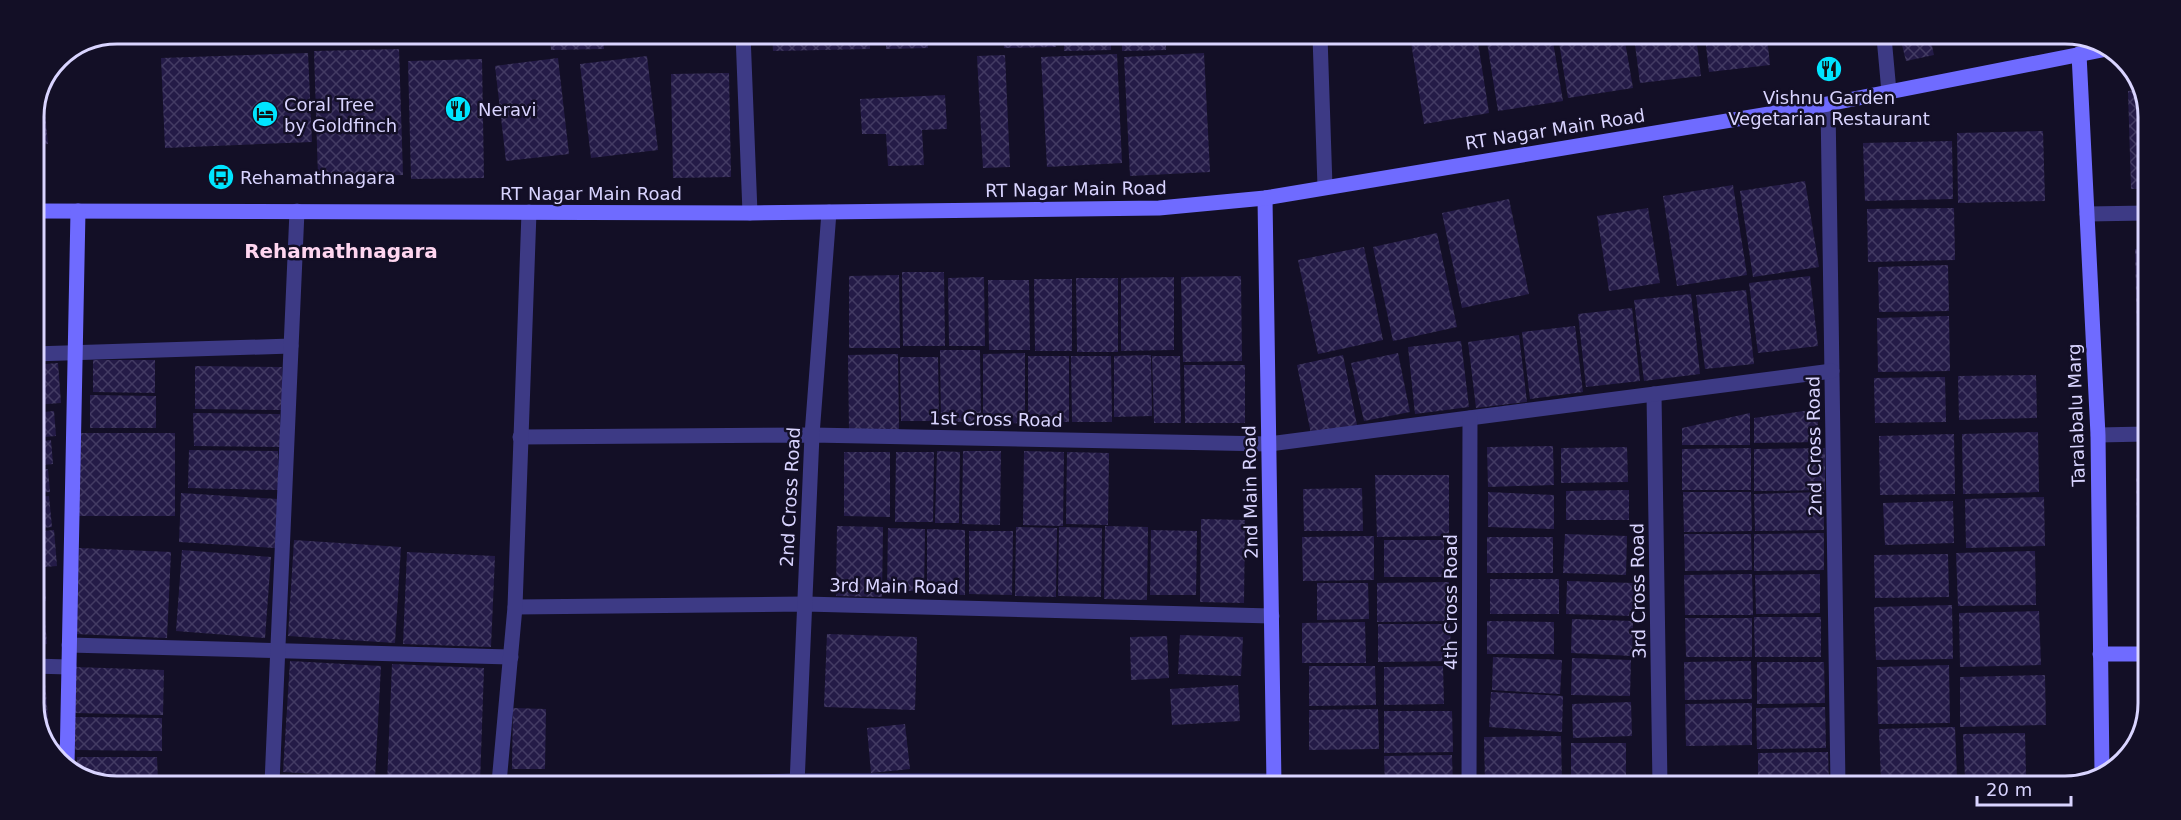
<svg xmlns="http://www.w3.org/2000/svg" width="2181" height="820" font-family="'DejaVu Sans',sans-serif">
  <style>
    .building { fill: url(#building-cross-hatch) }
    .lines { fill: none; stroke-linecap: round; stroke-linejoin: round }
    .street { stroke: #3d3a85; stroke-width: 15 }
    .secondary { stroke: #6f6bff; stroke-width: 15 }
    .labels { text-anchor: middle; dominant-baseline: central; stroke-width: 5; stroke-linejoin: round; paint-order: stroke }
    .poi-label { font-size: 18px; fill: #d9d4ff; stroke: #130f26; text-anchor: start }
    .street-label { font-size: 18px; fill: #d9d4ff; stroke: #130f26 }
    .neighbourhood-label { font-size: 20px; font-weight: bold; fill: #ffd6f0; stroke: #130f26 }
    .rim { fill: none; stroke: #d9d4ff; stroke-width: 3 }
  </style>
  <defs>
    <pattern id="building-cross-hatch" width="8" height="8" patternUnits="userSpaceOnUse" patternTransform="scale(1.5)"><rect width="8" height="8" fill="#241b47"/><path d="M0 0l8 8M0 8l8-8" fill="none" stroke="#433b63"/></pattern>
  </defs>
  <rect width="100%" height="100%" fill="#130f26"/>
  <g class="building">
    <path d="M117 33H142V36L108 37Z"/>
    <path d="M146 33H204V42L147 44Z"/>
    <path d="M208 33H258V39L209 40Z"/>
    <path d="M371 34H416L415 43 371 42Z"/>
    <path d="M429 34H479V40L429 41Z"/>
    <path d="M493 34H543V40L493 41Z"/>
    <path d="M550 34H603L604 49 551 50Z"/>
    <path d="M611 34H657V44L612 45Z"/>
    <path d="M668 34H715V44L668 45Z"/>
    <path d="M772 35H870V49L773 51Z"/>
    <path d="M886 35H928V48L886 49Z"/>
    <path d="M946 35H994V44L946 45Z"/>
    <path d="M1003 35H1055L1056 47 1004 48Z"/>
    <path d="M1064 35H1111V50L1064 51Z"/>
    <path d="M1122 35H1166V50L1122 51Z"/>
    <path d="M1233 36H1284V38L1233 39Z"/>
    <path d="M1410 36H1477L1489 113 1424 124Z"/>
    <path d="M1486 36H1552L1563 101 1498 111Z"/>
    <path d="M1558 36H1624L1633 88 1568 98Z"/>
    <path d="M1634 37H1696L1701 76 1640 83Z"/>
    <path d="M1705 37H1767L1770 65 1709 72Z"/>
    <path d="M1900 37H1930L1934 55 1906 61Z"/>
    <path d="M399 49 403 175 318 177 314 51Z"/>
    <path d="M308 53 312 142 165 148 161 58Z"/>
    <path d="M1204 53 1210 172 1130 176 1124 57Z"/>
    <path d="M1117 54 1122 163 1047 167 1041 57Z"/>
    <path d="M1005 55 1010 167 983 168 977 56Z"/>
    <path d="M647 56 658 150 591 158 580 64Z"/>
    <path d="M558 58 569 154 506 161 495 66Z"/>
    <path d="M482 59 484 178 411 179 408 61Z"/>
    <path d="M729 73 731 177 673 178 671 74Z"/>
    <path d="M43 90 48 144 33 145V112Z"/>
    <path d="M2140 90 2148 111 2147 189H2131L2128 91Z"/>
    <path d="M945 95 947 129 922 130 924 165 888 166 886 134H862L860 99Z"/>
    <path d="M2043 131 2045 201 1958 203 1957 133Z"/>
    <path d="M1952 141 1953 199 1865 201 1863 143Z"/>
    <path d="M1805 181 1819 267 1753 277 1740 191Z"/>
    <path d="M1733 185 1747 275 1677 286 1663 196Z"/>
    <path d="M1509 199 1529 294 1462 308 1442 213Z"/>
    <path d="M1648 208 1660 283 1609 291 1597 216Z"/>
    <path d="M1954 208 1955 260 1868 262 1867 209Z"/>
    <path d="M1437 233 1457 327 1393 341 1373 247Z"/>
    <path d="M1364 247 1383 340 1318 354 1298 260Z"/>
    <path d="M2135 249H2147L2146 336H2137Z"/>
    <path d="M1948 265 1949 311 1879 312 1878 267Z"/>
    <path d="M902 272H944L945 346H903Z"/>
    <path d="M899 275 900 348H849V276Z"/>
    <path d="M1241 276 1242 361 1183 362 1181 277Z"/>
    <path d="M1810 276 1818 346 1758 353 1749 283Z"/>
    <path d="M984 277 985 346H949L948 278Z"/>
    <path d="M1174 277V350L1121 351V278Z"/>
    <path d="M1076 278H1118V352H1077Z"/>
    <path d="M1034 279H1072V351H1035Z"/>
    <path d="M988 280H1029L1030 350H989Z"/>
    <path d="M1746 290 1754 364 1705 369 1696 295Z"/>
    <path d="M1691 294 1700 374 1644 381 1634 300Z"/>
    <path d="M1632 308 1640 381 1586 387 1578 314Z"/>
    <path d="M1949 316 1950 371 1878 372 1877 318Z"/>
    <path d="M1575 326 1583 392 1530 399 1522 332Z"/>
    <path d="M1519 335 1527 402 1476 408 1468 342Z"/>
    <path d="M2137 340H2146V418H2138Z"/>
    <path d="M1461 341 1469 407 1415 414 1408 347Z"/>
    <path d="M940 350H980L981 422H941Z"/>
    <path d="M1025 353V423L983 424V354Z"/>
    <path d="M1398 353 1410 412 1364 421 1351 363Z"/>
    <path d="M898 354 899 430H849L848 355Z"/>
    <path d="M1151 355 1152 416 1114 417V356Z"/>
    <path d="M1343 355 1357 425 1311 434 1297 365Z"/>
    <rect x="1028" y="356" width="41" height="66"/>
    <path d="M1071 356H1111L1112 422H1072Z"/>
    <path d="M1152 356H1180L1181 423H1154Z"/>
    <path d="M900 357H938L939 421H901Z"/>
    <path d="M93 360H155V393L93 392Z"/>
    <path d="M58 363 61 403 33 405V365Z"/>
    <path d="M1184 365H1245V423H1185Z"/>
    <path d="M195 366 282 367V410L195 409Z"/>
    <path d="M2036 375 2037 418 1959 420 1958 376Z"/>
    <path d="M1945 377 1946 422 1875 423 1874 378Z"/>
    <path d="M90 395 156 396V428H90Z"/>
    <path d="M1818 409V442L1754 443V418Z"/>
    <path d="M54 411 56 436 33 438V413Z"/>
    <path d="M193 413 280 414V447L194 446Z"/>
    <path d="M1750 413V445H1682V428Z"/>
    <path d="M2038 432 2039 492 1963 494 1962 434Z"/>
    <rect x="78" y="433" width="97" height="83"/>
    <path d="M1954 434 1955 494 1880 495 1879 436Z"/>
    <path d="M51 440 53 464 33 466V442Z"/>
    <path d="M1553 446 1554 485 1488 487 1487 447Z"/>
    <path d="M1627 447 1628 482 1561 483V448Z"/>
    <path d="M1751 448V490H1682V449Z"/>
    <path d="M1825 448V490L1754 491V449Z"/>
    <path d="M189 450 278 451V490L188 488Z"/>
    <path d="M937 451 960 452 959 523H935Z"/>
    <path d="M963 451H1001L1000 525 962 524Z"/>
    <path d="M1024 451 1064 452 1063 526 1023 525Z"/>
    <path d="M844 452H890V517L844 516Z"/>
    <path d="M896 452H934L933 522H895Z"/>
    <path d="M1067 452 1109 453 1108 525 1066 524Z"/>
    <path d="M48 469 50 492 33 493V470Z"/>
    <path d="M2136 470H2145V552L2137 553Z"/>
    <path d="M1375 475H1449V536L1377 537Z"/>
    <path d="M1362 488 1363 531H1304L1303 489Z"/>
    <path d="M1629 490V520H1566V491Z"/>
    <path d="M1488 492 1554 495V529L1488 527Z"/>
    <path d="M1683 492H1751L1752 531 1684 532Z"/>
    <path d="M1824 492V530L1755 531 1754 494Z"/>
    <path d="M181 493 278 499 275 548 179 542Z"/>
    <path d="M49 496 52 527 33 529V497Z"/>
    <path d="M2044 497 2045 546 1966 548 1965 499Z"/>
    <path d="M1953 501 1954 543 1885 545 1883 503Z"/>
    <path d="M1201 519 1245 520 1244 603 1200 602Z"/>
    <path d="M837 526 883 527 882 597 836 596Z"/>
    <path d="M1105 526 1148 527 1147 600 1104 599Z"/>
    <path d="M1016 527 1057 528 1056 597 1015 596Z"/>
    <path d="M1059 527 1102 528 1101 597 1058 596Z"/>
    <path d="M888 528 925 529 924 591H887Z"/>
    <path d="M927 529 965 530V595L927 594Z"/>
    <path d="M54 530 57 566 33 568V532Z"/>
    <path d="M1151 530 1197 531 1196 595H1150Z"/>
    <path d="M969 531H1013L1012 595 969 594Z"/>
    <path d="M1824 533V570L1754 571V534Z"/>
    <path d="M1565 534 1627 536 1626 575 1563 573Z"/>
    <path d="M1684 534H1751L1752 570 1685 571Z"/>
    <path d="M1374 536V580L1303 581 1302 537Z"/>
    <rect x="1487" y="537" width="66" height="36"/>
    <path d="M294 540 401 547 395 643 288 636Z"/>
    <rect x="1384" y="540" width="60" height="37"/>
    <path d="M79 548 171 552 167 638 75 634Z"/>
    <path d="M182 550 271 557 265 638 176 631Z"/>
    <path d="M2035 551 2036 605 1958 606 1956 553Z"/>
    <path d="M407 552 495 556 491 647 403 644Z"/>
    <path d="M1948 554 1949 597 1875 598 1874 555Z"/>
    <path d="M2137 556H2145L2144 637 2139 638Z"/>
    <path d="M44 571 46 601 33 602V572Z"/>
    <path d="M1752 574 1753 615H1685L1684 575Z"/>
    <path d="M1820 574V613L1756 614 1755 575Z"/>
    <rect x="1490" y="579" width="69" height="35"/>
    <path d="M1567 581 1634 583 1633 616 1566 614Z"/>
    <path d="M1449 582V621L1377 622V583Z"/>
    <path d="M1317 583H1368L1369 619 1317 620Z"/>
    <path d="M1952 605 1953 659 1876 660 1874 607Z"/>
    <path d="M44 608 47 644 33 645V609Z"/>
    <path d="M2039 611 2041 665 1960 667 1959 613Z"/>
    <path d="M1754 617H1821V657H1755Z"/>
    <path d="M1685 618H1752V657H1686Z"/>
    <path d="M1572 619 1633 621 1632 656 1571 653Z"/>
    <path d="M1487 621 1554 622V654H1487Z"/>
    <path d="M1365 622 1366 663H1302V623Z"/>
    <path d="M1378 624H1450L1451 661 1378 662Z"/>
    <path d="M827 634 917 637 915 710 824 707Z"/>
    <path d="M1180 635 1243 637 1241 676 1178 674Z"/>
    <path d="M1167 636 1169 678 1131 680 1130 637Z"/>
    <path d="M1493 657 1562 660 1560 694 1492 690Z"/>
    <path d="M1572 658 1631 660 1630 696 1571 695Z"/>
    <path d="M290 661 381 666 375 778 283 772Z"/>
    <path d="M1751 661 1752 699 1685 700 1684 662Z"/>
    <path d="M1757 662H1824L1825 703 1757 704Z"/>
    <path d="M392 664 484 668 480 783H387Z"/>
    <path d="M1949 665 1950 723 1878 724 1877 667Z"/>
    <path d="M1309 666H1375L1376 705 1309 706Z"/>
    <path d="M1443 666 1444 704 1384 705V667Z"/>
    <path d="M75 667 164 670 163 715 74 713Z"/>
    <path d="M2045 675 2046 725 1960 727V677Z"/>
    <path d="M45 681 50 741 46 742 33 709V682Z"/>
    <path d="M1238 685 1240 721 1172 725 1170 689Z"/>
    <path d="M1491 692 1563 696 1562 732 1489 727Z"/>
    <path d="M1631 702 1632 736 1573 738 1572 704Z"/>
    <path d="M1752 703V745L1686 746 1685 704Z"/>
    <path d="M1825 707 1826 748 1757 749 1756 708Z"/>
    <path d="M513 708 546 709 545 769H512Z"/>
    <path d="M1378 709 1379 749 1309 750V710Z"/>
    <path d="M1384 711H1452L1453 752 1384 753Z"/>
    <path d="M75 717 162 718V751L75 750Z"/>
    <path d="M905 724 910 769 871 773 867 728Z"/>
    <path d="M1955 727 1957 780 1881 781 1879 729Z"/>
    <path d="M2025 733 2026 777 1965 778 1963 734Z"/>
    <path d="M1561 736 1562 782H1485L1484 737Z"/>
    <rect x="1571" y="743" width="55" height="43"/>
    <path d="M1828 752 1829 786H1758V753Z"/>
    <path d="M1452 755 1453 786 1385 785 1384 756Z"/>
    <path d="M77 757H157L158 783 90 782 77 773Z"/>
  </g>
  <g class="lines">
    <g class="street">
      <path d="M743 34 750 213"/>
      <path d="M1320 36 1325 187"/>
      <path d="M1884 37 1889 92"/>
      <path d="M1828 104 1838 786"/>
      <path d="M2087 214 2147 213"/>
      <path d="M33 354 291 346"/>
      <path d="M1654 394 1660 786"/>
      <path d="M2098 435 2146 434"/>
      <path d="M520 437 812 435 1269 444 1832 371"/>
      <path d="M515 607 805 604 1272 616"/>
      <path d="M69 645 511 657"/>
      <path d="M33 666 69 667"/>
      <path d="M50 752H67"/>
      <path d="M272 783 297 211"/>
      <path d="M499 783 515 607 529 212"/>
      <path d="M642 784 797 781H1274"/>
      <path d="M797 784 812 435 829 212"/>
      <path d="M1469 786 1470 418"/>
    </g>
    <g class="secondary">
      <path d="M2079 54 2098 435 2102 774"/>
      <path d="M1265 198 1274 785"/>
      <path d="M33 211 750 213 1159 208 1265 198 1828 104 2107 49"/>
      <path d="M2100 654H2144"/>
      <path d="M67 766 78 211"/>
    </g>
  </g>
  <defs>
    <g id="restaurant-disc" transform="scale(1.35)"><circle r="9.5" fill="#00e5ff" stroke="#130f26"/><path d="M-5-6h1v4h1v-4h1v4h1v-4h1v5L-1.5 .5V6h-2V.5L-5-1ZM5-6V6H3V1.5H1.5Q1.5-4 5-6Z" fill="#111"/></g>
    <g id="hotel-disc" transform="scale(1.35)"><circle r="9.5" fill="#00e5ff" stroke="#130f26"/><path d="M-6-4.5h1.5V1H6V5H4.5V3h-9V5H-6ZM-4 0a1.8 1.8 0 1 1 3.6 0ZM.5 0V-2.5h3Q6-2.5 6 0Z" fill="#111"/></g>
    <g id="bus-disc" transform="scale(1.35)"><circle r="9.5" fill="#00e5ff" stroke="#130f26"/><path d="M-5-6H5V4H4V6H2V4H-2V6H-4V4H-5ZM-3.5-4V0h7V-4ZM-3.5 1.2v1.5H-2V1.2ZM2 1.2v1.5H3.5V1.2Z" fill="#111"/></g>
  </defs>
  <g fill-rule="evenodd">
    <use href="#restaurant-disc" x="1829" y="69"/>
    <use href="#restaurant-disc" x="458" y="109"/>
    <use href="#hotel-disc" x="265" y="114"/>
    <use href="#bus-disc" x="221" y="177"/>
  </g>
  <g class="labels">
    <g class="poi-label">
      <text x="1829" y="97" text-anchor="middle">Vishnu Garden<tspan x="1829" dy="21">Vegetarian Restaurant</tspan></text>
      <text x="284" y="104">Coral Tree<tspan x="284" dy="21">by Goldfinch</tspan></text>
      <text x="478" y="109">Neravi</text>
      <text x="240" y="177">Rehamathnagara</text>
    </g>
    <g class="street-label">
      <text transform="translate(1555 129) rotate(-9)">RT Nagar Main Road</text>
      <text transform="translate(1076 189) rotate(-1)">RT Nagar Main Road</text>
      <text x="591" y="193">RT Nagar Main Road</text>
      <text transform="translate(2076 415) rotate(-92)">Taralabalu Marg</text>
      <text transform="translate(996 419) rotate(1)">1st Cross Road</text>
      <text transform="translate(1814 446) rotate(-91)">2nd Cross Road</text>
      <text transform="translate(1250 492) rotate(-91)">2nd Main Road</text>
      <text transform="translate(790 497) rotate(-87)">2nd Cross Road</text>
      <text transform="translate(894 586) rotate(1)">3rd Main Road</text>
      <text transform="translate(1638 591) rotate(-91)">3rd Cross Road</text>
      <text transform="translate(1450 602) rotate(-90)">4th Cross Road</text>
    </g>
    <g class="neighbourhood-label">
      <text x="341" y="251">Rehamathnagara</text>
    </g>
  </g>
  <path d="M0 0H2181V820H0ZM117 44H2065A73 73 0 0 1 2138 117V703A73 73 0 0 1 2065 776H117A73 73 0 0 1 44 703V117A73 73 0 0 1 117 44Z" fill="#130f26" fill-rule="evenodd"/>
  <path class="rim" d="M117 44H2065A73 73 0 0 1 2138 117V703A73 73 0 0 1 2065 776H117A73 73 0 0 1 44 703V117A73 73 0 0 1 117 44Z"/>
  <path d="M1977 796v9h94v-9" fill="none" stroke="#d9d4ff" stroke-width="3"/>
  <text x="1986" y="796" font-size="18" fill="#d9d4ff" stroke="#130f26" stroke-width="4.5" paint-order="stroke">20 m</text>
</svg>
